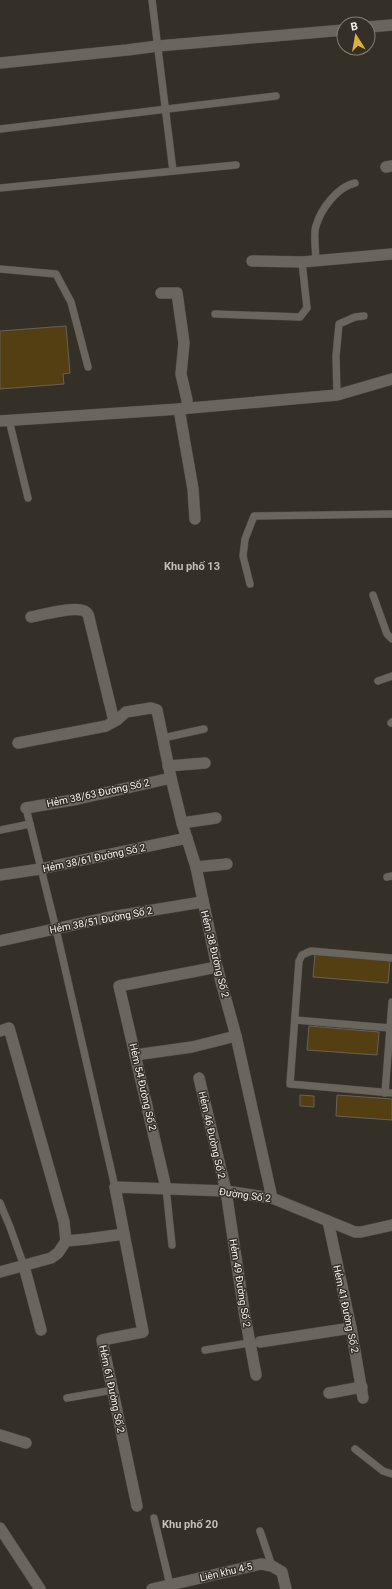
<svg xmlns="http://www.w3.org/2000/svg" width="392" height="1589" font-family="Roboto,sans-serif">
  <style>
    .building { fill: #533f11; stroke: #676259 }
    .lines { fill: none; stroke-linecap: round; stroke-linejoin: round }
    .service-casing { stroke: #504c46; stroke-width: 8 }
    .minor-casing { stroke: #504c46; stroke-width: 12 }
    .tertiary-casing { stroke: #504c46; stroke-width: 12 }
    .service { stroke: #6b665d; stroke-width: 7 }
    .minor { stroke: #6b665d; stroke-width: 11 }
    .tertiary { stroke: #6b665d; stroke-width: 11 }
    .labels { text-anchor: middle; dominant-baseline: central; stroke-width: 3; stroke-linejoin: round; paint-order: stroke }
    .street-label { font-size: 10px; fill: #f4f1ec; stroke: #343028 }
    .neighbourhood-label { font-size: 11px; font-weight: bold; fill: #c5bfb5; stroke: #343028 }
  </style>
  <rect width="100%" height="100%" fill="#343028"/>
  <g class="building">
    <path d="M66 326 70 373 63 374 64 384 0 389V331Z"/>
    <path d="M315 954 390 960 388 983 313 977Z"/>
    <path d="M309 1026 379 1032 377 1055 307 1050Z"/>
    <path d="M300 1095 314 1096V1107L300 1106Z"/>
    <path d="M337 1095 392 1099V1120L336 1116Z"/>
  </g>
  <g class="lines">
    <g class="service-casing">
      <g id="service">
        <path d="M152 0 173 171"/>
        <path d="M0 129 276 96"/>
        <path d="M0 188 236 165"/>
        <path d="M316 261C316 252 313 234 316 226 321 209 337 187 355 183"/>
        <path d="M0 269 56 274 71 302 88 367"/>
        <path d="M215 314 300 317 307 308 302 262"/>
        <path d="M337 395 336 356 339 324 355 317 364 316"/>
        <path d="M9 420 28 498"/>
        <path d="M250 584 243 556 245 539 254 516 392 514"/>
        <path d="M373 595 387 634 392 639"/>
        <path d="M378 681 392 676"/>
        <path d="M391 723 392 722"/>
        <path d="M163 738 204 729"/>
        <path d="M26 808 56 929 115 1187"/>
        <path d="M0 830 30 824"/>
        <path d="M387 877 392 876"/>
        <path d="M392 958 311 951 302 955 299 961 290 1084 392 1093"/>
        <path d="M295 1020 390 1028"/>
        <path d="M385 1093 392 1002"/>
        <path d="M166 1188 172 1245"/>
        <path d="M0 1203 10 1227 24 1266"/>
        <path d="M205 1350 249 1343"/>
        <path d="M67 1398 113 1390"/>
        <path d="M355 1449 383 1471 392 1474"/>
        <path d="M154 1518 170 1585"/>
        <path d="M260 1531 272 1566"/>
      </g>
    </g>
    <g class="minor-casing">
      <g id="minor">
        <path d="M368 27 392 25"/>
        <path d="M0 63 127 50 158 46 344 30"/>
        <path d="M386 167 392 166"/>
        <path d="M252 261 302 262 392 254"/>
        <path d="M161 293H177L184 343 181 374 187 400V408"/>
        <path d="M179 409 193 489 195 519"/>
        <path d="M0 421 179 409 337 395 392 379"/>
        <path d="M31 617C42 615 77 605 86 612 87 613 89 616 89 618L114 721"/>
        <path d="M18 743 106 726 117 720 126 712 151 708 157 710 171 778 182 823 196 867 217 967 236 1036 272 1198"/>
        <path d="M168 766 205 763"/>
        <path d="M26 808 78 799 171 778"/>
        <path d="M182 823 216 818"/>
        <path d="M196 867 227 864"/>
        <path d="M0 875 40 869 187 838"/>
        <path d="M0 941 105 918 202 902"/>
        <path d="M0 1031 9 1028 64 1222 66 1241 87 1239 124 1234"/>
        <path d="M135 1055 192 1047 236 1036"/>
        <path d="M199 1078 226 1191 244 1311 256 1375"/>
        <path d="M166 1188 119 986 217 967"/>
        <path d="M328 1221 351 1328 363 1398"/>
        <path d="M24 1266 41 1330"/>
        <path d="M0 1272 51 1258 58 1253 66 1241"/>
        <path d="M260 1342 351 1328"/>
        <path d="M329 1393 362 1387"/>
        <path d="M0 1435 26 1443"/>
        <path d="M137 1506 102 1340 143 1332 115 1187 226 1191 272 1198 355 1232H361L392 1225"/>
        <path d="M0 1528 40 1589"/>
      </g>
    </g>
    <g class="tertiary-casing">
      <path id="tertiary" d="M152 1589 261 1564 272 1566 282 1572 286 1589"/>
    </g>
    <use href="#service" class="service"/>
    <use href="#minor" class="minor"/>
    <use href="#tertiary" class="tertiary"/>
  </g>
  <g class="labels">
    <g class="street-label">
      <text transform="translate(98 793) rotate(-12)">Hẻm 38/63 Đường Số 2</text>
      <text transform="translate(94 858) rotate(-12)">Hẻm 38/61 Đường Số 2</text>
      <text transform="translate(101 920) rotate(-11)">Hẻm 38/51 Đường Số 2</text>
      <text transform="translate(215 954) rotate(76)">Hẻm 38 Đường Số 2</text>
      <text transform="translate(143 1087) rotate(77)">Hẻm 54 Đường Số 2</text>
      <text transform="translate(212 1135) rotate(77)">Hẻm 46 Đường Số 2</text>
      <text transform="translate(245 1195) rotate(8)">Đường Số 2</text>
      <text transform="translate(240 1283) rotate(81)">Hẻm 49 Đường Số 2</text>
      <text transform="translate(346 1309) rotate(78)">Hẻm 41 Đường Số 2</text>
      <text transform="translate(112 1389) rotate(78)">Hẻm 61 Đường Số 2</text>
      <text transform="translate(226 1572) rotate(-13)">Liên khu 4-5</text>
    </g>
    <g class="neighbourhood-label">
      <text x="192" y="566">Khu phố 13</text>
      <text x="190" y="1524">Khu phố 20</text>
    </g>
  </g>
  <g transform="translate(356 36) rotate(349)"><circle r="19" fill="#343028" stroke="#817d76"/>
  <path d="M0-3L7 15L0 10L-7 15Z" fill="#e1af34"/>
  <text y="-6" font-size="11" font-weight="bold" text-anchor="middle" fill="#f4f1ec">B</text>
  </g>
</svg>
